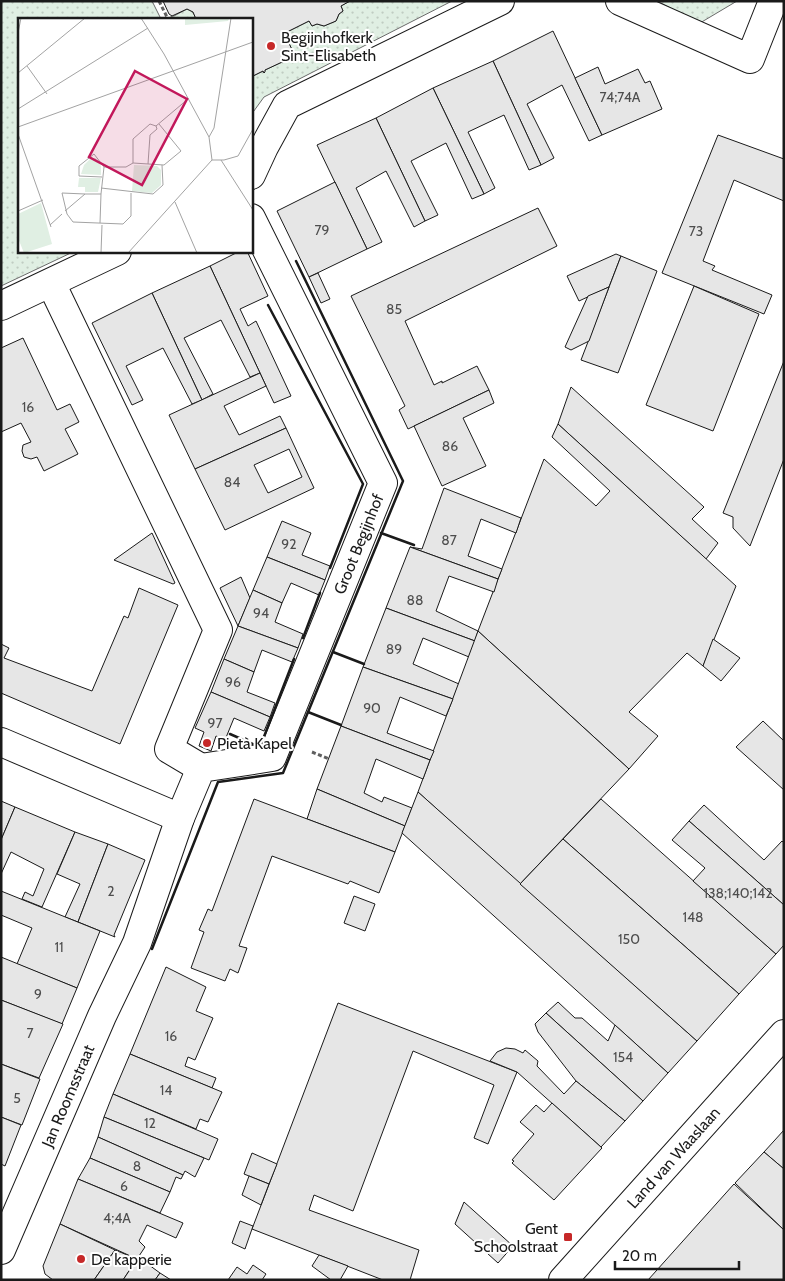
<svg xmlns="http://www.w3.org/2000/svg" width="785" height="1281" font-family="Cabin,sans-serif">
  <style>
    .grass { fill: url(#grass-dots); stroke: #6a6a6a }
    .building { fill: #e6e6e6; stroke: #1a1a1a; fill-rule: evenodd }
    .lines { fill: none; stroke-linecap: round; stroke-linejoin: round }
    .minor-casing { stroke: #1a1a1a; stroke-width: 30 }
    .major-casing { stroke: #1a1a1a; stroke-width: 30 }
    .path { stroke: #5f5f5f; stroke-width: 3; stroke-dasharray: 4 2.5; stroke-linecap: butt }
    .minor { stroke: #fff; stroke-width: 28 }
    .major { stroke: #fff; stroke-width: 28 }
    .wall { stroke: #1a1a1a; stroke-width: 2.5 }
    .poi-dot { fill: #c62828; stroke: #fff; stroke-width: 2 }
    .labels { text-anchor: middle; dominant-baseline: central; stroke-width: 4; stroke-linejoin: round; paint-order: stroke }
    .number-label { font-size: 14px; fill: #4d4d4d }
    .poi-label { font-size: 16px; fill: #1a1a1a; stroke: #fff; text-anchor: start }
    .street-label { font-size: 16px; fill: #1a1a1a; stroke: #fff }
    .inset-road { fill: none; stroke: #a3a3a3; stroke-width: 1 }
    .view { fill: #c2185b; fill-opacity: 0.15; stroke: #c2185b; stroke-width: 2.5 }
    .inset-edge { fill: none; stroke: #1a1a1a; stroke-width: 2.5 }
  </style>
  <defs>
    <pattern id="grass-dots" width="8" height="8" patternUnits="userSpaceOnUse" patternTransform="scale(1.25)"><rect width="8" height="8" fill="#e0efe3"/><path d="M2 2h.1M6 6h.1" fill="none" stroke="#c0ccc2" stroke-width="1.8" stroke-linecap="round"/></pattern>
  </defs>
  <rect width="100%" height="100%" fill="#fff"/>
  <g class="grass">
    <path d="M1 1H152L161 19H19V251H75L1 286Z"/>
    <path d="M350 1H452L264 97 251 115V77L263 71 264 73 265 70 295 56 286 37 288 35 287 32 309 21 312 26 317 24 324 26 336 21 339 14 343 11 341 6Z"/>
    <path d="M657 1H737L700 23Z"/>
    <path d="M187 9 193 12 196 19H172L171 16H174Z"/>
  </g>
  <g class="building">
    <path d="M163 1H350L341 6 343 11 339 14 336 21 324 26 317 24 312 26 309 21 287 32 288 35 286 37 295 56 265 70V72L264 73 263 71 251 77V19H196L193 12 187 9 172 16 169 14Z"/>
    <path d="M553 31 602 135 589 141 562 85 527 104 554 158 541 165 493 61Z"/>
    <path d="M493 61 541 165 529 170 504 115 468 132 495 188 484 194 433 88Z"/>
    <path d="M598 67 605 84 638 69 645 83 650 81 662 109 602 135 575 78Z"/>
    <path d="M433 88 484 194 472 199 446 143 411 161 438 215 425 221 376 118Z"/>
    <path d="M376 118 425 221 414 227 386 171 356 188 382 242 367 249 317 145Z"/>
    <path d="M718 135 784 159V201L734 180 703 261 715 266 712 270 772 295 764 314 662 273Z"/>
    <path d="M335 182 367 249 309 277 277 211Z"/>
    <path d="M538 208 557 246 405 321 434 385 442 381V383L477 366 489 390 408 429 399 410 405 406 351 296Z"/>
    <path d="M240 251H247L268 296 240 309 248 326 256 321 291 396 274 403 210 266Z"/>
    <path d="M616 254 621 256 609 287 579 301 567 276Z"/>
    <path d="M621 256 657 271 618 373 581 360Z"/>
    <path d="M210 266 260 373 250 377 221 320 184 338 213 394 202 400 152 293Z"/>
    <path d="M318 273 330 299 321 303 309 277Z"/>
    <path d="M694 286 759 314 713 431 646 405Z"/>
    <path d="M609 287 589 341 571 350 565 347 588 296Z"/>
    <path d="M152 293 202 400 192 404 163 348 126 366 143 400 132 405 92 323Z"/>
    <path d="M23 338 57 410 70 404 79 422 65 429 78 454 44 471 37 457 31 459 24 457 22 451 23 445 31 442 21 423 1 432V348Z"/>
    <path d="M784 361V459L750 546 733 528V517L723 513Z"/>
    <path d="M260 373 266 386 224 406 239 435 280 416 286 428 195 469 169 415Z"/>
    <path d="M571 387 704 507 692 519 718 543 706 559 558 424Z"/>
    <path d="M489 390 494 403 463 418 486 466 442 486 414 426Z"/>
    <path d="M558 424 736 586 703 666 687 653 629 712 658 736 629 769 478 631 544 459 596 506 610 491 552 437Z"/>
    <path d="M286 428 314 488 225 530 195 469ZM289 449 302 477 268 493 254 465Z"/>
    <path d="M444 488 521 518 516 533 481 519 468 556 502 569 498 579 410 547 422 549Z"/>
    <path d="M282 521 311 533 302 555 330 566 325 580 267 557Z"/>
    <path d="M152 533 175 583 173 584 114 560Z"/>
    <path d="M410 547 498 579 494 592 449 576 436 611 478 631 475 641 386 608Z"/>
    <path d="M267 557 325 580 319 595 291 583 282 603 253 590Z"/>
    <path d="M241 577 250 598 238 626 220 588Z"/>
    <path d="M139 588 178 605 120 744 1 693V644L9 648 4 658 92 691 124 616 128 618Z"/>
    <path d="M253 590 282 603 275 622 303 634 298 648 238 626Z"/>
    <path d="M386 608 475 641 469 657 423 638 413 664 459 684 453 699 363 667Z"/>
    <path d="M238 626 298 648 292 662 262 650 254 672 224 659Z"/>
    <path d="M478 631 629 769 520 884 418 792Z"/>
    <path d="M713 639 740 658 721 681 703 666Z"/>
    <path d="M224 659 254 672 247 692 275 703 270 717 211 692Z"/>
    <path d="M363 667 453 699 446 716 400 697 387 733 434 751 430 760 341 726Z"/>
    <path d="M211 692 270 717 264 731 234 718 225 740 216 736 211 751 199 746 204 732 195 728Z"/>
    <path d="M763 721 784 741V790L736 747Z"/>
    <path d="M341 726 430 760 423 779 376 759 364 793 382 802 384 797 412 808 405 826 317 789Z"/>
    <path d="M317 789 405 826 395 852 307 819Z"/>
    <path d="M418 792 697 1041 668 1073 402 833Z"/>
    <path d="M254 799 395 852 379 893 350 881 348 884 272 856 239 946 247 948 238 973 230 969 225 981 191 968 204 932 199 930 208 909 212 911Z"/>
    <path d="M601 799 776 954 739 994 563 839Z"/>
    <path d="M1 801 15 807 1 840Z"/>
    <path d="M704 805 764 860 782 841 784 843V905L689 821Z"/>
    <path d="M15 807 75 832 42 907 22 899 25 892 33 896 44 869 11 852 1 874V840Z"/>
    <path d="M689 821 784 905V945L776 954 693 881 705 868 672 840Z"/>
    <path d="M75 832 108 844 78 922 65 917 80 884 57 874Z"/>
    <path d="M563 839 739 994 697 1041 520 884Z"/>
    <path d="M108 844 145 860 114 935 115 937 78 922Z"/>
    <path d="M1 891 100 931 77 988 17 964 32 928 1 915Z"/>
    <path d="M354 896 375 904 365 931 344 923Z"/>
    <path d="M1 957 77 988 62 1024 1 1000Z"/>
    <path d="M166 967 206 987 196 1011 213 1018 195 1060 188 1057 185 1066 216 1078 212 1088 130 1054Z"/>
    <path d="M1 1000 63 1024 39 1078 1 1064Z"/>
    <path d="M558 1002 575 1018H582L608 1041 615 1025 668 1073 643 1101 546 1013Z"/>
    <path d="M338 1003 517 1072 488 1144 474 1138 494 1085 413 1051 353 1211 314 1195 309 1210 419 1250 410 1280H383L252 1229Z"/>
    <path d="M546 1013 643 1101 625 1121 576 1081 538 1032 535 1024Z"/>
    <path d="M506 1048 515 1049 523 1053 525 1050 538 1061 537 1066 564 1094 576 1081 625 1121 601 1147 517 1072 490 1061 497 1052Z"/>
    <path d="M130 1054 222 1092 208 1122 200 1119 196 1129 113 1094Z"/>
    <path d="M1 1064 40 1079 22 1125 1 1117Z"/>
    <path d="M113 1094 218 1139 209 1160 104 1117Z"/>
    <path d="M552 1103 602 1148 554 1200 512 1163 514 1161 512 1160 534 1134 520 1122 536 1105 544 1112Z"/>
    <path d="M1 1117 21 1125 5 1166 1 1164Z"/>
    <path d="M104 1117 204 1158 195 1177 185 1171 183 1175 98 1137Z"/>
    <path d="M784 1130V1169L764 1152Z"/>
    <path d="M98 1137 183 1175 181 1179 176 1177 170 1192 90 1158Z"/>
    <path d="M764 1152 784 1169V1230L735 1183Z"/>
    <path d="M252 1153 277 1164 269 1184 244 1174Z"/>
    <path d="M90 1158 170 1192 160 1213 78 1179Z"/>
    <path d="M249 1176 269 1184 261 1205 242 1195Z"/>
    <path d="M78 1179 183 1223 176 1238 147 1225 139 1241 145 1247 137 1259 60 1224Z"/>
    <path d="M734 1184 784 1230V1280H648Z"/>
    <path d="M464 1202 513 1246 498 1263 455 1224Z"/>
    <path d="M240 1221 253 1226 245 1249 232 1243Z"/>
    <path d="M60 1224 115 1250 94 1280H53L45 1274 43 1266Z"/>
    <path d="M115 1250 137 1259 123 1280H94Z"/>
    <path d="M319 1255 348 1266 340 1280H331L312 1266Z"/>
    <path d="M137 1259 145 1262 160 1273 155 1280H123Z"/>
    <path d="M253 1265 266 1274 262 1280H228L237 1267 247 1274Z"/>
    <path d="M160 1273 171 1280H155Z"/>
  </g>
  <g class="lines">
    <g class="minor-casing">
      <g id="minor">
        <path d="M620 1 750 59 773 1"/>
        <path d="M251 175 264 147 287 105 500 1"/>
        <path d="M51 283 218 630 169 749 201 768"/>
        <path d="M1 306 117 251"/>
        <path d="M1 742 180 818"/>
        <path id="s1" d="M1 1250 102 1016 137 943 180 818 201 768 272 757 383 483 251 218"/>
      </g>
    </g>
    <g class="major-casing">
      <g id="major">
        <path id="s2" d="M563 1280 784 1034"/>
      </g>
    </g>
    <g class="path">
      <path d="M159 1 168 19"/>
      <path d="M312 752 329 759"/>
    </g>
    <use href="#minor" class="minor"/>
    <use href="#major" class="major"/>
    <g class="wall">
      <path d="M268 305 363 484 330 568"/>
      <path d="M381 533 414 545"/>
      <path d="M303 638 320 593"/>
      <path d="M333 652 364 664"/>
      <path d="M308 712 341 725"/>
      <path d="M230 734 260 747 294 659"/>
      <path d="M152 949 218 782 283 773 403 481 296 261"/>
    </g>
  </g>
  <g class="poi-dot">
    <circle cx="271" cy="46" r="5"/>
    <circle cx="207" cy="743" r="5"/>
    <rect x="563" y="1232" width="10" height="10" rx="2.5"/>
    <circle cx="81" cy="1259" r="5"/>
  </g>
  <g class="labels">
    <g class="number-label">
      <text x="620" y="97">74;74A</text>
      <text x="322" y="230">79</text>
      <text x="696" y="231">73</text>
      <text x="394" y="309">85</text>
      <text x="28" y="407">16</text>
      <text x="450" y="446">86</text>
      <text x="232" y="482">84</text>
      <text x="449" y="540">87</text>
      <text x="289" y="544">92</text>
      <text x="415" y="600">88</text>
      <text x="261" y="613">94</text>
      <text x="394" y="649">89</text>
      <text x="233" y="682">96</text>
      <text x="372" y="708">90</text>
      <text x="215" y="723">97</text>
      <text x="111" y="891">2</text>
      <text x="738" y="893">138;140;142</text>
      <text x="693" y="917">148</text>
      <text x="629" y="939">150</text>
      <text x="59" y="947">11</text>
      <text x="38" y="994">9</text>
      <text x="30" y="1033">7</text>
      <text x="171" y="1036">16</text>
      <text x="623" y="1057">154</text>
      <text x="166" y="1090">14</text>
      <text x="17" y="1098">5</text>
      <text x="150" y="1123">12</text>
      <text x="137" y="1166">8</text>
      <text x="124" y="1186">6</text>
      <text x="117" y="1218">4;4A</text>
    </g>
    <g class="poi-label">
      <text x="281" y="37">Begijnhofkerk<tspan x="281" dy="18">Sint-Elisabeth</tspan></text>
      <text x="217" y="743">Pietà Kapel</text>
      <text x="558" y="1228" text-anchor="end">Gent<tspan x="558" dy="18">Schoolstraat</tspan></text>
      <text x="91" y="1259">De kapperie</text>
    </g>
    <g class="street-label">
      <text stroke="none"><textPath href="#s1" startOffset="824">Groot Begijnhof</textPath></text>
      <text stroke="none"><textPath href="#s1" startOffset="168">Jan Roomsstraat</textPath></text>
      <text stroke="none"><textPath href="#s2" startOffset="165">Land van Waaslaan</textPath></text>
    </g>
  </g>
  <g transform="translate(18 18)">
    <rect width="235" height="235" fill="#fff"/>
    <path d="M167 0H208L211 1 210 3 167 7ZM73 140H78L83 148V157L63 156 66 147ZM116 147 139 148 143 152V167L134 175 114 173ZM61 160H83L80 174H67V169H60ZM23 185 34 226 6 235 0 220V196Z" fill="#e0efe3"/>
    <path class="inset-road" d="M123 0 146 36 191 119M0 15 3 0M9 48 29 76M0 55 67 0M0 91 130 10M0 109 235 24M0 116 33 209M191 119 196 110 213 0M191 119 194 142H206L220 138 235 111M203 142 235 192M115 145V121L132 106 138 108 170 81M130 146 132 117 139 111 138 108M84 159 61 158V148L76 136 86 149M83 170 135 176 145 167 144 147M67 176 44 175 49 196 55 204 105 206 113 198V175M157 184 179 235M0 193 25 182M47 193 67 176H83L86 149H108L115 145 146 147 163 133 141 106M82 205 83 176M32 207 44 196M83 235 84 207M110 235 194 142"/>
    <path class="view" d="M117 53 169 81 124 167 71 139Z"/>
    <rect width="235" height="235" class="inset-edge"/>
  </g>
  <rect width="785" height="1281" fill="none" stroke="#1a1a1a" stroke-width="5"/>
  <path d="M615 1261v8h124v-8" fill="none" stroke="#1a1a1a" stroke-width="2.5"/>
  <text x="622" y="1261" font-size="15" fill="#1a1a1a" stroke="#ffffff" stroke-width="4" paint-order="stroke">20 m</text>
</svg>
